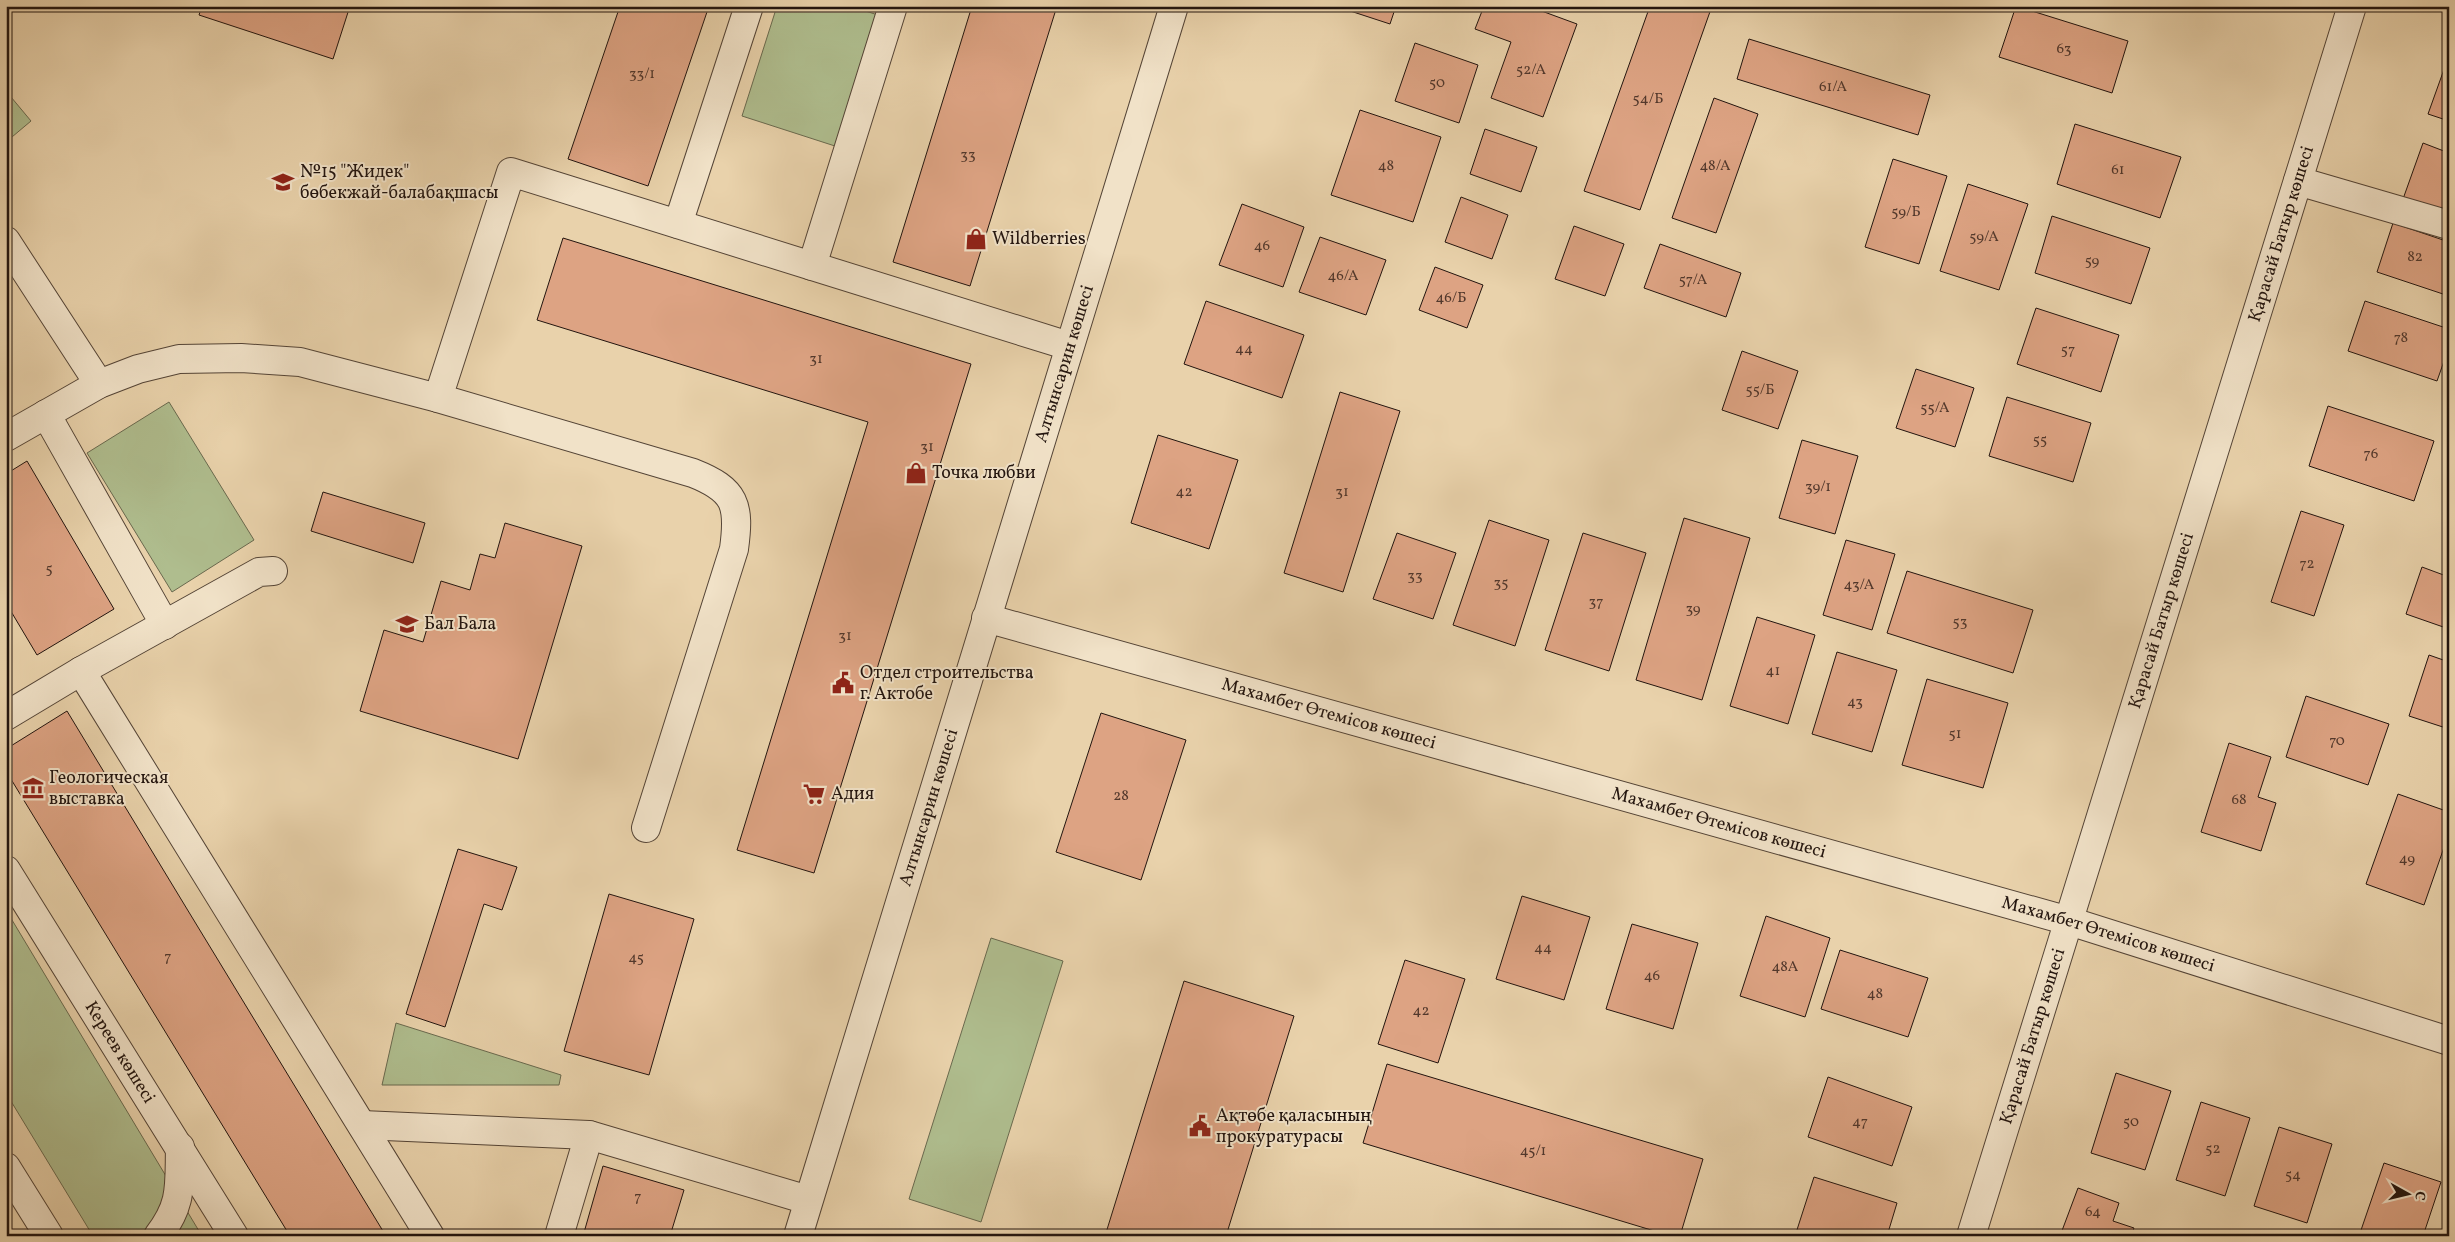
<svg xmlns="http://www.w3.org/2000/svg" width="2455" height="1242" font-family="Vollkorn,serif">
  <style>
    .green { fill: #afbd8e; stroke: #69694e }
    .building { fill: #dda383; stroke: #23150f }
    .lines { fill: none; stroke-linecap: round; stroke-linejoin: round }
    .minor-casing { stroke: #544436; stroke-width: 30 }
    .minor { stroke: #f1e2c8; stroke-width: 28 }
    .labels { text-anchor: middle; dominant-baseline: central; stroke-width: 4; stroke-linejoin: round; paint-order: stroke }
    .number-label { font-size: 15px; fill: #52382c }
    .poi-label { font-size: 18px; fill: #23150f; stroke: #f1e2c8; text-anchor: start }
    .street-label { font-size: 18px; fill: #23150f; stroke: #f1e2c8 }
  </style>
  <rect width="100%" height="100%" fill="#e9d2ab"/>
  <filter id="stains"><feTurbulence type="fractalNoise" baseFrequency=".004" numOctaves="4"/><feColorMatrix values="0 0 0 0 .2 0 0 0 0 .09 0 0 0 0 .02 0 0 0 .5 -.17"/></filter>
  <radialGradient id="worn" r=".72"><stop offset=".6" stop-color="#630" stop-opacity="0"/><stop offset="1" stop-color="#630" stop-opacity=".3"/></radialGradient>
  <g class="green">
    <path d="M777 6H850L881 16 838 147 742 116Z"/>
    <path d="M6 91 31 121 6 142Z"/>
    <path d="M169 402 254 540 172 592 87 453Z"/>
    <path d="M6 910 202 1236H93L6 1093Z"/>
    <path d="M991 938 1063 961 981 1222 909 1199Z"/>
    <path d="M396 1023 561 1075 559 1085H382Z"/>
  </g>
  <g class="building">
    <path d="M202 6H350L333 59 199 15Z"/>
    <path d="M418 6H435L434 11Z"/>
    <path d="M620 6H709L648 186 568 159Z"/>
    <path d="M972 6H1057L970 286 893 262Z"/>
    <path d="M1335 6H1396L1390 24Z"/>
    <path d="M1484 6H1528L1577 24 1543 117 1491 98 1511 42 1475 29Z"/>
    <path d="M1650 6H1712L1640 210 1584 191Z"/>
    <path d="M2016 6 2128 41 2112 93 1999 57Z"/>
    <path d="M1749 39 1930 95 1918 135 1737 79Z"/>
    <path d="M1415 43 1478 65 1459 123 1395 101Z"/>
    <path d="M2447 61H2449V121L2428 114Z"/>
    <path d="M1714 98 1758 114 1716 233 1672 218Z"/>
    <path d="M1360 110 1441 137 1413 222 1331 195Z"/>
    <path d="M2075 124 2181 157 2160 218 2057 184Z"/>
    <path d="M1485 129 1537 147 1521 192 1470 174Z"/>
    <path d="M2423 143 2449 153V214L2403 199Z"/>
    <path d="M1893 159 1947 176 1919 264 1865 247Z"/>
    <path d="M1968 184 2028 204 1999 290 1940 271Z"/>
    <path d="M1461 197 1508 215 1492 259 1445 242Z"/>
    <path d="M1242 204 1304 227 1283 287 1219 265Z"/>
    <path d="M2052 216 2150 248 2131 304 2035 273Z"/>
    <path d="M2393 223 2449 242V296L2377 272Z"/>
    <path d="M1574 226 1624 244 1605 296 1555 279Z"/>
    <path d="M1320 237 1386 260 1366 315 1299 292Z"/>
    <path d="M563 238 971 364 814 873 737 850 868 422 537 320Z"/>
    <path d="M1660 244 1741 273 1726 317 1644 288Z"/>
    <path d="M1435 267 1483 285 1467 328 1419 310Z"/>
    <path d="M1206 301 1304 335 1282 398 1184 364Z"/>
    <path d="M2365 301 2449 329V347L2437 381 2348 351Z"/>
    <path d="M2036 308 2119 335 2101 392 2017 364Z"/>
    <path d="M1742 351 1798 371 1778 429 1722 410Z"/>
    <path d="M1916 369 1974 388 1955 447 1896 428Z"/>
    <path d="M1340 392 1400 411 1343 592 1284 573Z"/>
    <path d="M2007 397 2091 423 2073 482 1989 456Z"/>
    <path d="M2328 406 2434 441 2414 501 2309 466Z"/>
    <path d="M1158 435 1238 460 1209 549 1131 523Z"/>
    <path d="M1802 440 1858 456 1835 534 1779 518Z"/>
    <path d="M27 461 114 609 37 655 6 603V474Z"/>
    <path d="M323 492 425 523 413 563 311 531Z"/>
    <path d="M2301 511 2344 525 2314 616 2271 602Z"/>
    <path d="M1684 518 1750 538 1702 700 1636 680Z"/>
    <path d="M1489 520 1549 540 1515 646 1453 625Z"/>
    <path d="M505 523 582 546 518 759 360 711 384 630 423 642 441 581 470 590 480 554 495 558Z"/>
    <path d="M1397 533 1456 553 1433 619 1373 599Z"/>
    <path d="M1583 533 1646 553 1609 671 1545 650Z"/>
    <path d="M1846 540 1895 554 1872 630 1823 615Z"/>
    <path d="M2422 567 2449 577V629L2406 614Z"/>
    <path d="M1907 571 2033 610 2013 673 1887 633Z"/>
    <path d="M1757 617 1815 635 1788 724 1730 706Z"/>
    <path d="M1837 652 1897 670 1872 752 1812 734Z"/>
    <path d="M2429 655 2449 662V729L2409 716Z"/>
    <path d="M1927 679 2008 703 1983 788 1902 765Z"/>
    <path d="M2306 696 2389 724 2368 785 2286 757Z"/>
    <path d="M67 711 187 909 386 1236H290L6 771V749Z"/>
    <path d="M1101 713 1186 740 1141 880 1056 852Z"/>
    <path d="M2229 743 2271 757 2258 797 2276 803 2261 851 2201 832Z"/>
    <path d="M2398 794 2449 812V833L2424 905 2366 884Z"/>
    <path d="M458 849 517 867 502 910 484 904 445 1027 406 1014Z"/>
    <path d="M609 894 694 919 649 1075 564 1051Z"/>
    <path d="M1522 896 1590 917 1564 1000 1496 979Z"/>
    <path d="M1766 916 1830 938 1805 1017 1740 996Z"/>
    <path d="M1632 924 1698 943 1673 1029 1606 1009Z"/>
    <path d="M1840 950 1928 978 1908 1037 1821 1009Z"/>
    <path d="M1405 960 1465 979 1438 1063 1378 1044Z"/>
    <path d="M1184 981 1294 1016 1226 1236H1105Z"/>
    <path d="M1387 1064 1703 1159 1680 1236H1671L1363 1143Z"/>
    <path d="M2116 1073 2171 1091 2145 1170 2091 1153Z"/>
    <path d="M1828 1077 1912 1107 1892 1166 1808 1137Z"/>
    <path d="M2201 1102 2250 1118 2225 1196 2176 1180Z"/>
    <path d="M2279 1127 2332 1144 2307 1223 2254 1206Z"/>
    <path d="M2384 1163 2441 1182 2423 1236H2359Z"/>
    <path d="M603 1166 684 1190 670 1236H583Z"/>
    <path d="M1814 1177 1897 1203 1887 1236H1795Z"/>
    <path d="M2078 1188 2119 1203 2113 1221 2134 1228 2131 1236H2060Z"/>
  </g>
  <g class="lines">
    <g class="minor-casing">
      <g id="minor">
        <path d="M893 6 812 266 1069 346"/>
        <path d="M2298 181 2449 225"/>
        <path d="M678 224 749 6"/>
        <path d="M6 241 99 384"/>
        <path d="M46 414 165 625"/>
        <path d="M6 437 99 384 138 369 179 359 241 358 300 362 438 398"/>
        <path id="s1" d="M986 618 2069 921 2449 1041"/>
        <path d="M81 671 430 1236"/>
        <path d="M6 716 81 671 259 572 273 571"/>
        <path d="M646 828 734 549C740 505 736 490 693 473L438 398 511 172 812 266"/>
        <path id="s2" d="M6 870 234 1236"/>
        <path d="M362 1125 589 1135"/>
        <path d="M6 1167 49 1236"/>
        <path d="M158 1236C183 1204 179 1185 180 1147"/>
        <path d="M559 1236 589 1135 808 1200"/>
        <path id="s3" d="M798 1236 1174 6"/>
        <path id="s4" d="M1971 1236 2352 6"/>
      </g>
    </g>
    <use href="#minor" class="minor"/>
  </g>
  <defs>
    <g id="school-bare" transform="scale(1.725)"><path d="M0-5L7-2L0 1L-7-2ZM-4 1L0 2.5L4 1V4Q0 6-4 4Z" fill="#8f2418" stroke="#f1e2c8" stroke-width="2.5" paint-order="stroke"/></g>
    <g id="shop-bare" transform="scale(1.725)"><path d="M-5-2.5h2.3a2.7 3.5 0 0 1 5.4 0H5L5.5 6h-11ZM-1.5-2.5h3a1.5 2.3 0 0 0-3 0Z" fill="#8f2418" stroke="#f1e2c8" stroke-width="2.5" paint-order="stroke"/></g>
    <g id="civic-bare" transform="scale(1.725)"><path d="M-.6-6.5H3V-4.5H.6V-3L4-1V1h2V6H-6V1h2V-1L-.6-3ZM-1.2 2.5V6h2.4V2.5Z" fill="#8f2418" stroke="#f1e2c8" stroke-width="2.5" paint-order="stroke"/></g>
    <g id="museum-bare" transform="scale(1.725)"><path d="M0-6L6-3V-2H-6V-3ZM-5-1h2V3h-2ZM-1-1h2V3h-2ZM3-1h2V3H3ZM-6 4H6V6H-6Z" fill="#8f2418" stroke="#f1e2c8" stroke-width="2.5" paint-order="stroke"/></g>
    <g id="supermarket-bare" transform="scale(1.725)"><path d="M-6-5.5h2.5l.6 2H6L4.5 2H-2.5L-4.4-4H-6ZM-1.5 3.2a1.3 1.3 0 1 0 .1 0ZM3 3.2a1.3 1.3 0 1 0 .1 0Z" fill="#8f2418" stroke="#f1e2c8" stroke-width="2.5" paint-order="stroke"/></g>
  </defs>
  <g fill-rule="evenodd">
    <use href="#school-bare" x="283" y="182"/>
    <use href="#shop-bare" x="976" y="239"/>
    <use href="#shop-bare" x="916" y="473"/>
    <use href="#school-bare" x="407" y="624"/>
    <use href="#civic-bare" x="843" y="683"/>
    <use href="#museum-bare" x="33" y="788"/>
    <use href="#supermarket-bare" x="814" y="794"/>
    <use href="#civic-bare" x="1200" y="1126"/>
  </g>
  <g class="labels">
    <g class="number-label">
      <text x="2064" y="49">63</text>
      <text x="1531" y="70">52/А</text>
      <text x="642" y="74">33/1</text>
      <text x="1437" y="83">50</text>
      <text x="1833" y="87">61/А</text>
      <text x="1648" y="99">54/Б</text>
      <text x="968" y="155">33</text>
      <text x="1386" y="166">48</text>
      <text x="1715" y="166">48/А</text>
      <text x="2118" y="170">61</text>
      <text x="1906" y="212">59/Б</text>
      <text x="1984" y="237">59/А</text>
      <text x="1262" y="246">46</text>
      <text x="2415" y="257">82</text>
      <text x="2092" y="261">59</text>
      <text x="1343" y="276">46/А</text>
      <text x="1693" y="280">57/А</text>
      <text x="1451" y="298">46/Б</text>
      <text x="2401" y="338">78</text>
      <text x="1244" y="349">44</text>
      <text x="2068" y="350">57</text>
      <text x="816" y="359">31</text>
      <text x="1760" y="390">55/Б</text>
      <text x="1935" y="408">55/А</text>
      <text x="2040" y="440">55</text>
      <text x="927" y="447">31</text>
      <text x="2371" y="454">76</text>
      <text x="1818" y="487">39/1</text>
      <text x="1184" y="492">42</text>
      <text x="1342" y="492">31</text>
      <text x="2307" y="564">72</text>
      <text x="49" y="569">5</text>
      <text x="1415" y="576">33</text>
      <text x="1501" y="583">35</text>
      <text x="1859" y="585">43/А</text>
      <text x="1596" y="602">37</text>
      <text x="1693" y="609">39</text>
      <text x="1960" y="622">53</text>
      <text x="845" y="636">31</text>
      <text x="1773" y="671">41</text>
      <text x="1855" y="702">43</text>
      <text x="1955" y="734">51</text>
      <text x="2337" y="741">70</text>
      <text x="1121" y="796">28</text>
      <text x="2239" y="800">68</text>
      <text x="2407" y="859">49</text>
      <text x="1543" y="948">44</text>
      <text x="168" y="957">7</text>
      <text x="636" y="958">45</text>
      <text x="1785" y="967">48А</text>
      <text x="1652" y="976">46</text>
      <text x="1875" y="994">48</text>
      <text x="1421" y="1011">42</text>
      <text x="1860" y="1122">47</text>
      <text x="2131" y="1122">50</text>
      <text x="2213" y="1149">52</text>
      <text x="1533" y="1151">45/1</text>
      <text x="2293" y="1175">54</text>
      <text x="638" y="1197">7</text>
      <text x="2093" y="1212">64</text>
    </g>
    <g class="poi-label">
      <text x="300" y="172">№15 "Жидек"<tspan x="300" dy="21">бөбекжай-балабақшасы</tspan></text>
      <text x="992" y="239">Wildberries</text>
      <text x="932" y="473">Точка любви</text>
      <text x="424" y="624">Бал Бала</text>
      <text x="860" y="673">Отдел строительства<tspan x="860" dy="21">г. Актобе</tspan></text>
      <text x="49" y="778">Геологическая<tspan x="49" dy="21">выставка</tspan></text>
      <text x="831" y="794">Адия</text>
      <text x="1216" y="1116">Ақтөбе қаласының<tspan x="1216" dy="21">прокуратурасы</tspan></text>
    </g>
    <g class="street-label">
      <text stroke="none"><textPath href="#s4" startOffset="1049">Қарасай Батыр көшесі</textPath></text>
      <text stroke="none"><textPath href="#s3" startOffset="912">Алтынсарин көшесі</textPath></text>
      <text stroke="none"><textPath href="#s4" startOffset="644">Қарасай Батыр көшесі</textPath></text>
      <text stroke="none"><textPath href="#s1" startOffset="356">Махамбет Өтемісов көшесі</textPath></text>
      <text stroke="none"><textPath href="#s3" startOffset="448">Алтынсарин көшесі</textPath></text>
      <text stroke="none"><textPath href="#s1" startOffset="761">Махамбет Өтемісов көшесі</textPath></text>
      <text stroke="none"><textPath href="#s1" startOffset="1166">Махамбет Өтемісов көшесі</textPath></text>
      <text stroke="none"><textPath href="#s4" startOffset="209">Қарасай Батыр көшесі</textPath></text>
      <text stroke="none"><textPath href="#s2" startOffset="215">Кереев көшесі</textPath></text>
    </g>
  </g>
  <rect width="2455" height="1242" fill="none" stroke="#e9d2ab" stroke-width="25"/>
  <rect x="8" y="8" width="2440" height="1227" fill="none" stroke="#23150f" stroke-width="2.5"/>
  <rect x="12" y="12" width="2430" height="1217" fill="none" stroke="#23150f"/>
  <g transform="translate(2408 1194) rotate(98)" stroke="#f1e2c8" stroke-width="4" paint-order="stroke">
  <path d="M0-4L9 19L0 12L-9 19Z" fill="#23150f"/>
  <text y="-8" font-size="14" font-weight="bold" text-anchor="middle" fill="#23150f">С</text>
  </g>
  <rect width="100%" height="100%" filter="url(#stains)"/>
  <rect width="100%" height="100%" fill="url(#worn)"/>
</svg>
